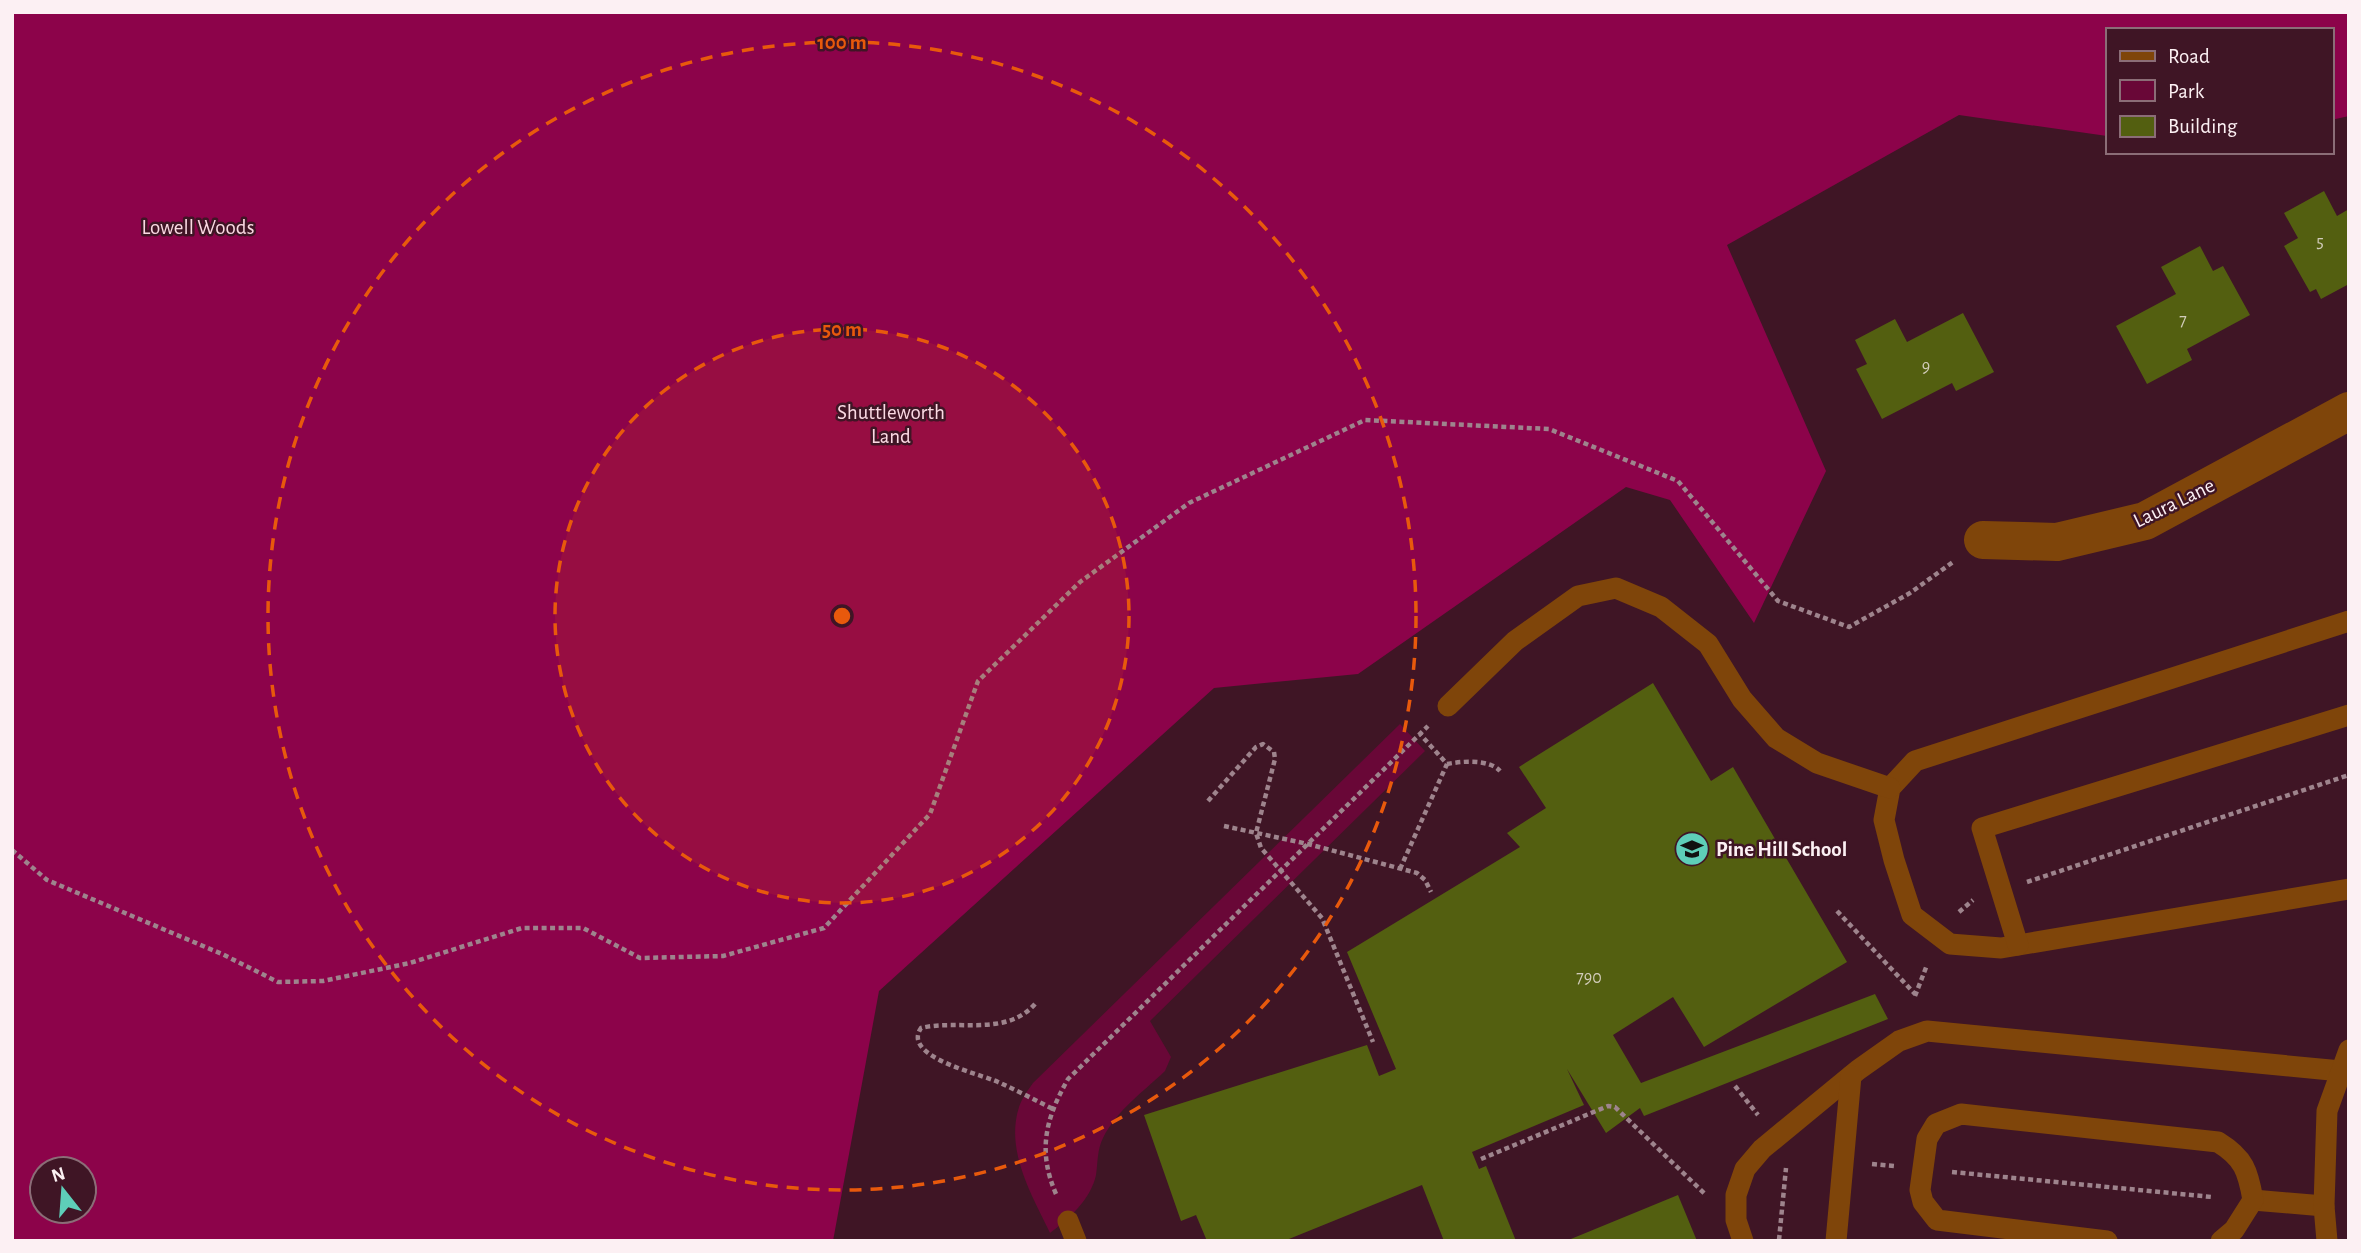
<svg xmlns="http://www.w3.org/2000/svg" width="2361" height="1253" font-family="'Alegreya Sans',sans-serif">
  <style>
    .green { fill: #690737 }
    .forest { fill: #8c034a; fill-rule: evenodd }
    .building { fill: #535f10 }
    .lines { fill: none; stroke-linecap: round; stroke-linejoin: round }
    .path { stroke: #9e848d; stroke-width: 4.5; stroke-dasharray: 5 3.5; stroke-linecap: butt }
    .lane { stroke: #7f450a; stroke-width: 21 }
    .street { stroke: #7f450a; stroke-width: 38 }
    .ring { fill: none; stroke: #e8590c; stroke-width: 3.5; stroke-dasharray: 12 9 }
    .labels { text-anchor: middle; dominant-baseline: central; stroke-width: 5; stroke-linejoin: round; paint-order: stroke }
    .number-label { font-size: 18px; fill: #d2ccba }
    .park-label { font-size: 21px; fill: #fbd9e3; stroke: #3f1525 }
    .street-label { font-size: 21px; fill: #fcf0f3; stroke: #3f1525 }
    .poi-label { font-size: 21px; font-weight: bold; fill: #fcf0f3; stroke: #3f1525; text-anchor: start }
    .centre { fill: #e8590c; stroke: #3f1525; stroke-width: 3.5 }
    .ring-label { font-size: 21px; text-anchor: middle; font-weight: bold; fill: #e8590c; stroke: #3f1525; stroke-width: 5; stroke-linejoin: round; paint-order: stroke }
  </style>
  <rect width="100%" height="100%" fill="#3f1525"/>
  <path class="green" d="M1400 724 1425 751 1150 1021 1171 1057 1165 1071C1143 1092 1117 1110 1103 1138 1097 1150 1098 1162 1096 1175 1091 1199 1069 1219 1050 1233 1032 1195 1005 1151 1019 1107 1022 1098 1028 1090 1033 1083Z"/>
  <path class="forest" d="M12 12H2349V116L2331 120V30H2107V136L1959 115 1727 245 1826 471 1754 623 1670 500 1626 487 1358 674 1214 688 879 991 833 1241H12ZM42 1169H84V1211H42Z"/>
  <g class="building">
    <path d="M2324 191 2337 216 2349 209V284L2321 299 2316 289 2310 292 2284 246 2298 238 2284 213Z"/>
    <path d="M2200 246 2213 271 2223 266 2250 315 2187 349 2192 360 2147 384 2116 326 2176 294 2161 267Z"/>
    <path d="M1963 313 1994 372 1956 391 1952 383 1882 419 1856 369 1867 364 1855 340 1895 319 1907 342Z"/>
    <path d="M1653 683 1711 781 1733 767 1847 962 1704 1047 1673 997 1613 1035 1641 1083 1875 994 1888 1019 1644 1116 1640 1108 1606 1133 1567 1069 1584 1105 1472 1152 1479 1169 1486 1166 1516 1241H1444L1422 1185 1284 1241H1207L1196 1215 1181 1221 1144 1115 1367 1045 1379 1076 1396 1069 1347 952 1520 847 1507 833 1546 808 1519 767Z"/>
    <path d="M1678 1195 1697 1241H1566Z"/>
  </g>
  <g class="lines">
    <g class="path">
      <path d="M1447 764C1462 761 1489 759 1500 771"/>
      <path d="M1208 801 1256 747 1263 744 1274 752 1275 759 1256 833 1261 848 1322 918 1373 1042"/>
      <path d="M1224 826 1308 844 1417 873 1425 880 1431 892"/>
      <path d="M12 850 47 880 222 954 278 982 323 981 410 963 522 928H583L640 958 723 956 824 928 930 814 978 681 1080 582 1189 503 1365 420 1549 429 1678 481 1778 601 1849 627 1910 593 1953 562"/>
      <path d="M1400 869 1447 764 1420 734"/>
      <path d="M2027 882 2349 775"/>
      <path d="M1837 911 1915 994"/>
      <path d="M1959 912 1973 900"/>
      <path d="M1915 996 1927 965"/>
      <path d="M1035 1004C1006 1037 958 1019 921 1028 901 1057 981 1074 998 1082 1016 1090 1035 1100 1053 1109"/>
      <path d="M1735 1086 1758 1115"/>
      <path d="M1481 1159 1608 1106 1615 1107 1706 1195"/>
      <path d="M1872 1164 1895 1166"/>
      <path d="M1952 1172 2212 1197"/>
      <path d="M1056 1194C1037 1150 1046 1118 1068 1079L1428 726"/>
      <path d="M1779 1240 1786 1168"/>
    </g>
    <g class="lane">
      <path d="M2349 621 1915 761 1890 788 1884 820 1894 860 1912 915 1950 944 2001 948 2349 889"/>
      <path d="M1448 706 1515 641 1578 596 1616 588 1661 607 1708 644 1742 699 1776 738 1817 763 1890 788"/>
      <path d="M2018 945 1982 828 2349 715"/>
      <path d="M2253 1200 2324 1206"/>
      <path d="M1068 1221 1076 1241"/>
      <path d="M1743 1241 1736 1220V1195L1745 1169 1762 1149 1858 1070 1899 1041 1927 1031 2341 1071"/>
      <path d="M1836 1241 1851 1076"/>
      <path d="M2107 1241 1937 1220 1923 1202 1920 1190 1927 1139 1936 1124 1961 1114 2218 1142C2244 1158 2248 1171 2253 1200L2234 1230 2221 1241"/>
      <path d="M2327 1241 2324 1206 2327 1111 2349 1050"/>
    </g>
    <path class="street" d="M1983 540 2057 542 2145 521 2349 411"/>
  </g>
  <circle cx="842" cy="616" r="287" fill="#e8590c" fill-opacity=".12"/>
  <g class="ring">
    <circle cx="842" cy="616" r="287"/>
    <circle cx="842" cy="616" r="574"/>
  </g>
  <defs>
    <g id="school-disc" transform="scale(1.75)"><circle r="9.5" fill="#5eceb8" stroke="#3f1525"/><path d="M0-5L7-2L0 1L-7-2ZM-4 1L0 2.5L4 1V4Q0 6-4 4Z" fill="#111"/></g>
  </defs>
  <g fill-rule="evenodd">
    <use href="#school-disc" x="1692" y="849"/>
  </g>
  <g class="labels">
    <g class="number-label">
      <text x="2320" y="242">5</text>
      <text x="2183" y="321">7</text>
      <text x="1926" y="367">9</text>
      <text x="1589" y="978">790</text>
    </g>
    <g class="park-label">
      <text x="198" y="227">Lowell Woods</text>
      <text x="891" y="412">Shuttleworth<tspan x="891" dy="24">Land</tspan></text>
    </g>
    <g class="street-label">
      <text transform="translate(2174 503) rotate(-26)">Laura Lane</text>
    </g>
    <g class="poi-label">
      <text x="1716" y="849">Pine Hill School</text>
    </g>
  </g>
  <circle cx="842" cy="616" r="10" class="centre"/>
  <g class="ring-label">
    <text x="842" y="49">100 m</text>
    <text x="842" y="336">50 m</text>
  </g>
  <rect width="2361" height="1253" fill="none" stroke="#fcf0f3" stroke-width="28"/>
  <rect x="2106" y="28" width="228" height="126" fill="#3f1525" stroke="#8b6d77" stroke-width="2"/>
  <rect x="2120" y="51" width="35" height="10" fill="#7f450a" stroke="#8b6d77" stroke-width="2"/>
  <text x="2168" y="63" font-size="21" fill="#fcf0f3">Road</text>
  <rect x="2120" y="80" width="35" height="21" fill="#690737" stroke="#8b6d77" stroke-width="2"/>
  <text x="2168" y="98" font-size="21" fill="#fcf0f3">Park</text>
  <rect x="2120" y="116" width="35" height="21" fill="#535f10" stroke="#8b6d77" stroke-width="2"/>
  <text x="2168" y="133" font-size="21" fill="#fcf0f3">Building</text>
  <g transform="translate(63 1190) rotate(343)"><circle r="33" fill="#3f1525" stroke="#8b6d77" stroke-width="2"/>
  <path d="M0-5L12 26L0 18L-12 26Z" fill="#5eceb8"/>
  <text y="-10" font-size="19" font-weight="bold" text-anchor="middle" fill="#fcf0f3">N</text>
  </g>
</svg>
